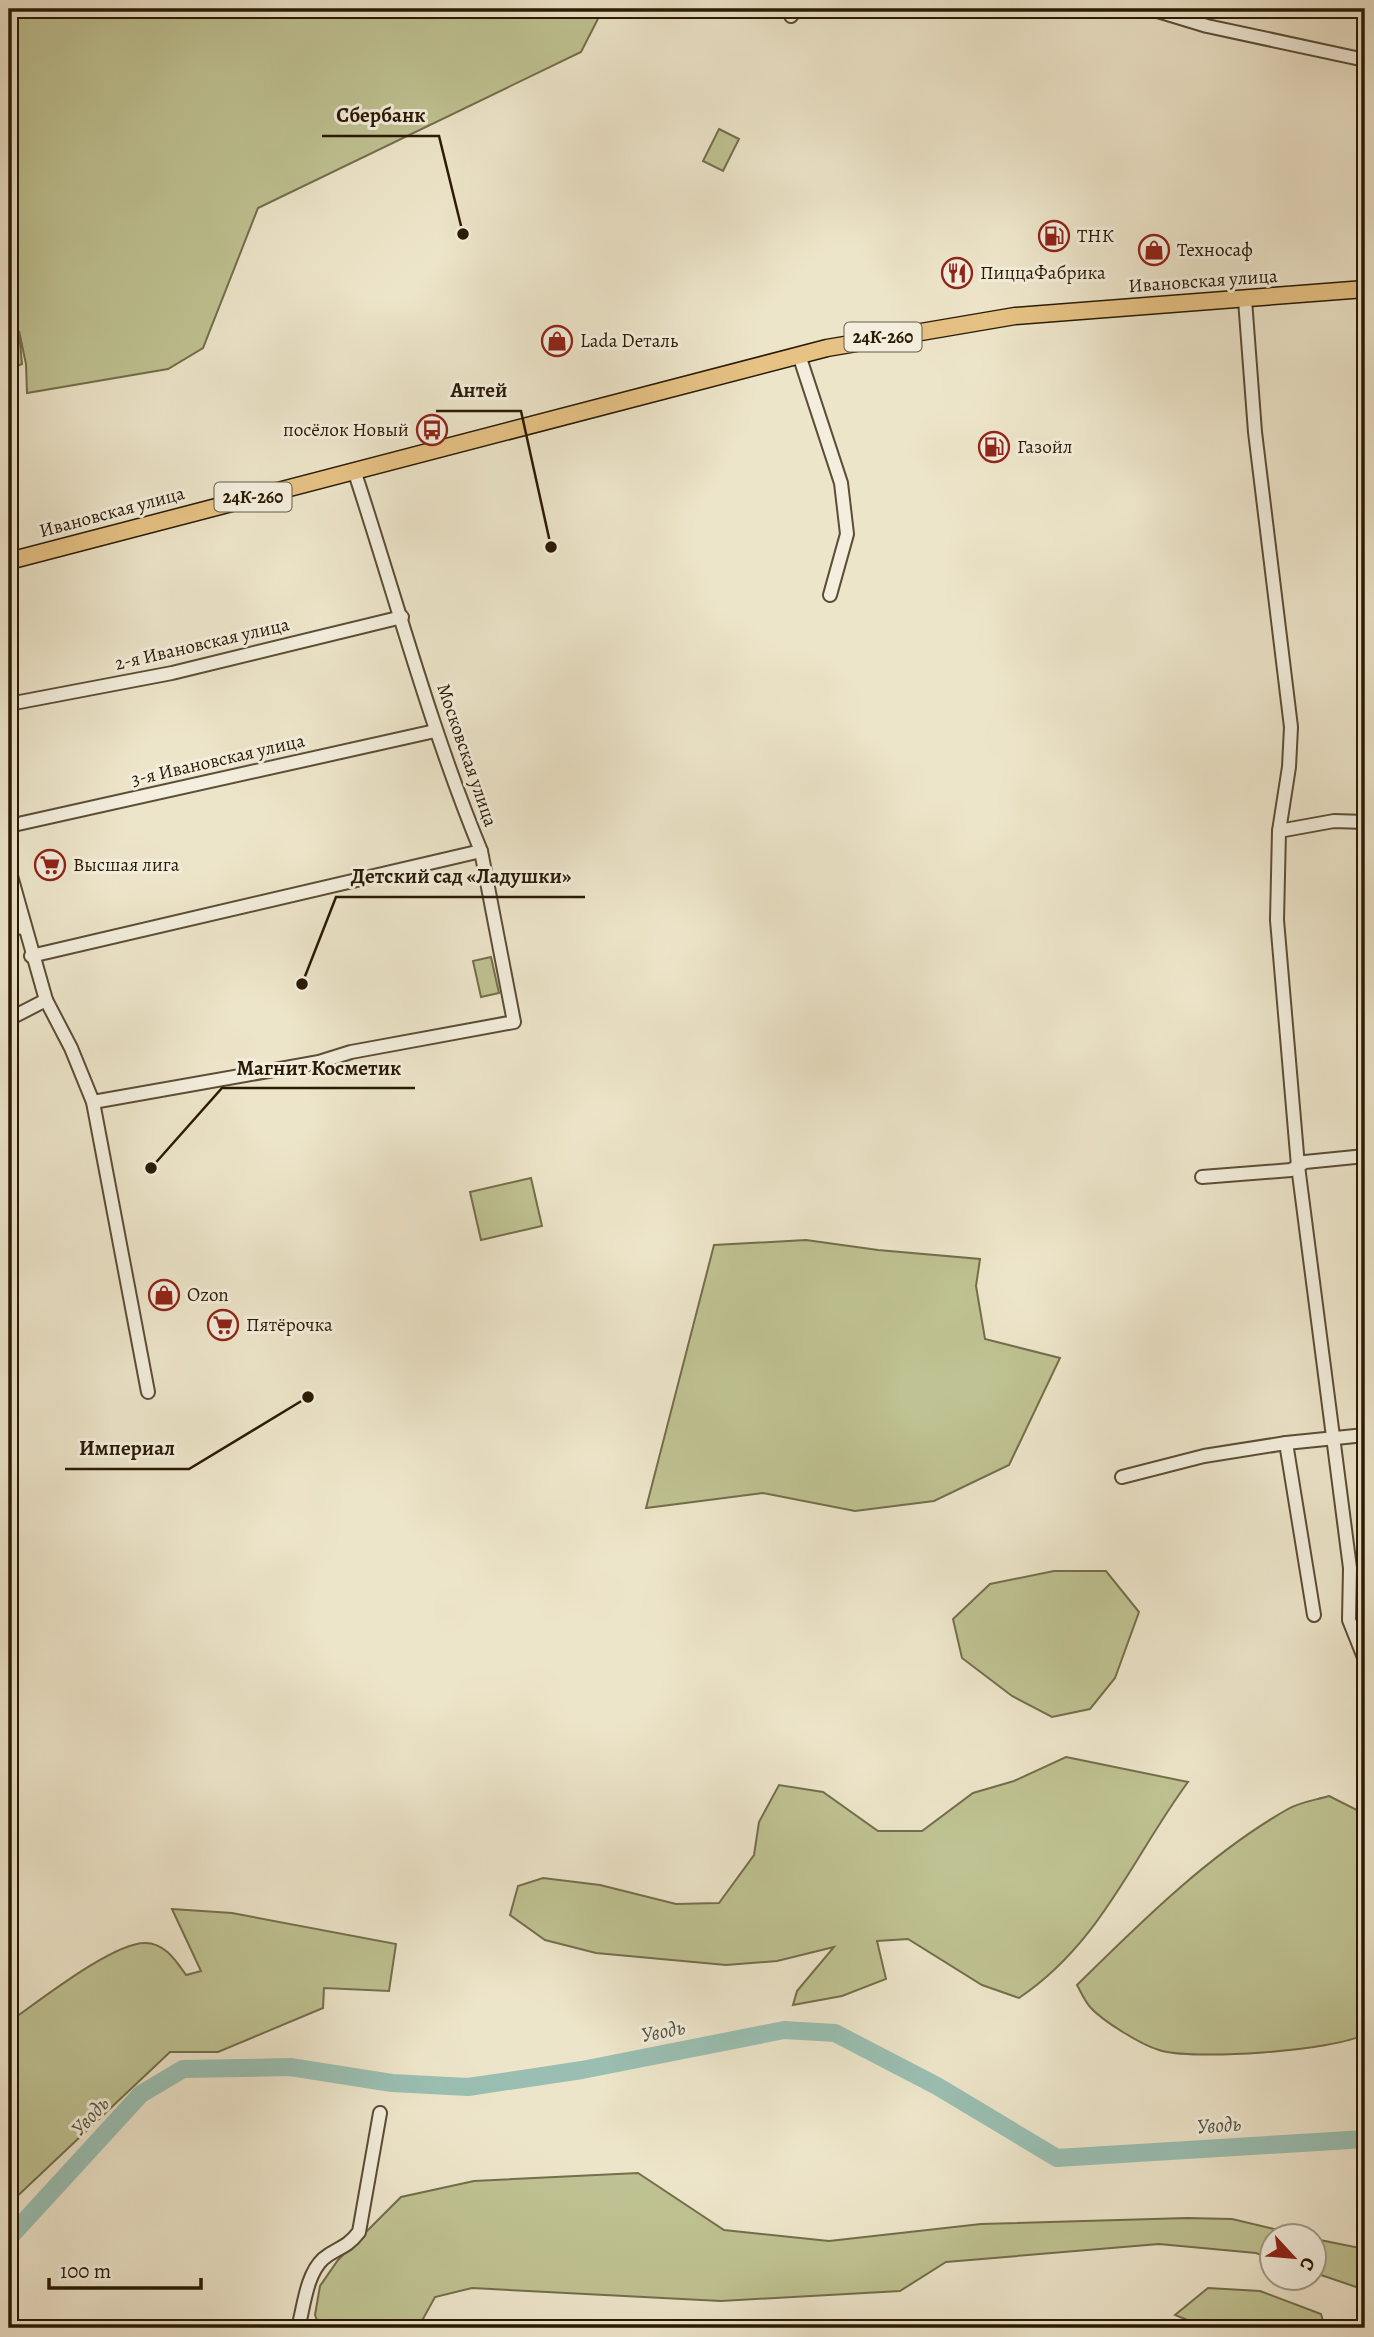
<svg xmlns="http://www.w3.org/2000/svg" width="1374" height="2337" font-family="Alegreya,serif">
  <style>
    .green { fill: #bfc292; stroke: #746e4b; stroke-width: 2 }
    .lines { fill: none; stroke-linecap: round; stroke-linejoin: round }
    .stream { stroke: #6d7d6c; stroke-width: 2.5 }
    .river { stroke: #9abfb2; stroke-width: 18 }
    .minor-casing { stroke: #5b4d36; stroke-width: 16 }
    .major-casing { stroke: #2a1a04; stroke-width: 19 }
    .minor { stroke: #f3eedd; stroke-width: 12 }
    .major { stroke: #e6c285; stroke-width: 16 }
    .labels { text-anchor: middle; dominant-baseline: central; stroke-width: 6; stroke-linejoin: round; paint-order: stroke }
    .shield { fill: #f3eedd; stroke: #665a45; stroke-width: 2 }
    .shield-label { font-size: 18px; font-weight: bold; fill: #2a1a04 }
    .poi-label { font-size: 19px; fill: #2a1a04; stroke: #f3eedd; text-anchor: start }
    .street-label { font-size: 19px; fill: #2a1a04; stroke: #f3eedd }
    .water-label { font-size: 21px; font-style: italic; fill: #515441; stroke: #f3eedd }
    .leader { fill: none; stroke: #2a1a04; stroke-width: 2.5 }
    .callout-dot { fill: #2a1a04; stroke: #f3eedd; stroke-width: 2.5 }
    .callout-label { font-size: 21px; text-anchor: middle; font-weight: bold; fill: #2a1a04; stroke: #f3eedd; stroke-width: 6; stroke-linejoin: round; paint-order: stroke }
  </style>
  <rect width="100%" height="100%" fill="#ede5ca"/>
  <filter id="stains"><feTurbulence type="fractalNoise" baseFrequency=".00286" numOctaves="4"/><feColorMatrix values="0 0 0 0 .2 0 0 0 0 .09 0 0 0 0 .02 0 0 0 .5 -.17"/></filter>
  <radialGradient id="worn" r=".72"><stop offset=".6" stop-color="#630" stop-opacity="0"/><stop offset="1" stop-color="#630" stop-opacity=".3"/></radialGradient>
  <g class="green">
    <path d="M9 9H603L581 52 258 208 203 348 168 369 27 393 26 364 19 331 22 364 9 369V299L16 317 9 289Z"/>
    <path d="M719 129 739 139 723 171 703 161Z"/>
    <path d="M491 957 499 993 481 997 473 961Z"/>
    <path d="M531 1178 542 1226 481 1240 470 1192Z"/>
    <path d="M806 1240 878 1250 980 1259 976 1286 985 1339 1060 1358 1009 1465 934 1501 855 1511 763 1493 646 1508 714 1245Z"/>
    <path d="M1054 1571H1106L1139 1612 1115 1678 1090 1709 1052 1717 1012 1696 962 1658 953 1619 990 1584Z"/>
    <path d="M1066 1757 1188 1782C1132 1858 1101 1943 1019 1998L982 1985 908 1939 877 1941 886 1979 842 1996 793 2005 797 1991 834 1947 777 1961 726 1965 596 1953 545 1940 510 1915 518 1886 543 1878 600 1885 676 1904 719 1903 754 1855 759 1822 779 1785 823 1792 878 1831H922L973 1793 1014 1781Z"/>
    <path d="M1329 1796 1365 1814V2034C1335 2051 1191 2061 1159 2050 1141 2045 1103 2021 1091 2008 1085 2002 1081 1992 1077 1985 1141 1922 1209 1854 1288 1809 1300 1802 1316 1800 1329 1796Z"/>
    <path d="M172 1909 232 1913 396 1944 389 1991 324 1988 323 2008 218 2052H170L9 2204V2022C38 2002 112 1943 145 1943 165 1943 176 1961 186 1975L201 1971Z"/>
    <path d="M638 2173 724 2230 829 2241 981 2224 1187 2218 1232 2219 1299 2235 1272 2236V2259L1256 2253 1159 2244 946 2262 900 2291 721 2301 472 2288 435 2297 418 2328H320L315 2315 320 2286 338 2260 401 2197 474 2181Z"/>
    <path d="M1315 2239 1365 2249V2290L1315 2273Z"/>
    <path d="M1208 2288 1260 2291 1321 2314 1325 2328H1207L1175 2315Z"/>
  </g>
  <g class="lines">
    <path class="stream" d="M175 2328 186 2321 190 2328"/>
    <path class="river" d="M9 2238 141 2094 183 2069 290 2067 392 2083 468 2087 582 2070 784 2030 835 2033 937 2086 1057 2158 1365 2139"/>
    <g class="minor-casing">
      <g id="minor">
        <path d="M1151 9 1207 26 1365 60"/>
        <path d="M791 16 796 9"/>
        <path d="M1245 300 1255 432 1291 727 1289 767 1279 831 1277 920 1298 1166 1350 1568 1349 1620 1365 1660"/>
        <path d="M800 358 841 483 847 534 830 595"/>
        <path d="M9 704 172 673 402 617"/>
        <path d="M9 826 435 731"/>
        <path d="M1279 831 1334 821 1365 822"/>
        <path d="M9 869 46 1000 71 1048 93 1102 148 1392"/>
        <path d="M9 926 24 928"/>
        <path d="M31 956 481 851C430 727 396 598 354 470"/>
        <path d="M9 1019 46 1000"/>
        <path d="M93 1102 319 1062 351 1052 514 1022 481 851"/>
        <path d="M1202 1177 1291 1170 1305 1162 1365 1156"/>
        <path d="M1286 1443 1314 1615"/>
        <path d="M1122 1477 1204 1456 1286 1443 1365 1435"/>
        <path d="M298 2328C304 2307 306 2275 323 2259 337 2247 345 2250 359 2232L380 2113"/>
      </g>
    </g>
    <g class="major-casing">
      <path id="major" d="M9 561 827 348 1015 316 1365 289"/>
    </g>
    <use href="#minor" class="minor"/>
    <use href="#major" class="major"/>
  </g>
  <defs>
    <g id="fuel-ring" transform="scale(1.575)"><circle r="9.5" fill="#f3eedd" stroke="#8f2418" stroke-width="1.5"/><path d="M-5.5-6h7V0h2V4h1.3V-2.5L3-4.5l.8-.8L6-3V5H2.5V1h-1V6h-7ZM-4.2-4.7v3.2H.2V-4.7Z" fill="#8f2418"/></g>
    <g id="shop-ring" transform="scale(1.575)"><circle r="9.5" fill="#f3eedd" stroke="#8f2418" stroke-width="1.5"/><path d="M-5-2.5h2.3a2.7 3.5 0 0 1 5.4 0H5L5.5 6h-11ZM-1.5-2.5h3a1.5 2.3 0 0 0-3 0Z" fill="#8f2418"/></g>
    <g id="restaurant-ring" transform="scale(1.575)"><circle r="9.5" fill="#f3eedd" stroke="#8f2418" stroke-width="1.5"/><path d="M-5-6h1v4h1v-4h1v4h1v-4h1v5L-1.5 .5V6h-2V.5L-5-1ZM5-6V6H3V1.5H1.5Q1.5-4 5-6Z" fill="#8f2418"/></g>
    <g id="bus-ring" transform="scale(1.575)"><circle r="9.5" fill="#f3eedd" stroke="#8f2418" stroke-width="1.5"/><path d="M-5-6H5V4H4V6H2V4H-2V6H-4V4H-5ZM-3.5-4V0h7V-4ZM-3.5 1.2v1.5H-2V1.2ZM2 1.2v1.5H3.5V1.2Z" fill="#8f2418"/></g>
    <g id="supermarket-ring" transform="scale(1.575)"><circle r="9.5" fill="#f3eedd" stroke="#8f2418" stroke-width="1.5"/><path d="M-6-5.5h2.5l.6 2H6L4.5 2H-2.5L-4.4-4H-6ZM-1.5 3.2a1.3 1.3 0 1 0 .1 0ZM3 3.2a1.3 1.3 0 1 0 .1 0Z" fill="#8f2418"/></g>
  </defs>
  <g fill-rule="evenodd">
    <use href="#fuel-ring" x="1054" y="236"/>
    <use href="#shop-ring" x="1154" y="250"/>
    <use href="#restaurant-ring" x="957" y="273"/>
    <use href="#shop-ring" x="557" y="341"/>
    <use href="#bus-ring" x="432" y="430"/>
    <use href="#fuel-ring" x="994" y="447"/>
    <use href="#supermarket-ring" x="50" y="865"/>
    <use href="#shop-ring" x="164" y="1295"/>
    <use href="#supermarket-ring" x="223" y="1325"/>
  </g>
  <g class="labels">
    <g class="shield">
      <rect x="844.5" y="322.5" width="77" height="29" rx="5"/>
      <rect x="214.5" y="482.5" width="77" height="29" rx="5"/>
    </g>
    <g class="shield-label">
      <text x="883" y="337">24К-260</text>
      <text x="253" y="497">24К-260</text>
    </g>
    <g class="poi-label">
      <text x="1077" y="236">ТНК</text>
      <text x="1177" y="250">Техносаф</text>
      <text x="980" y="273">ПиццаФабрика</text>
      <text x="580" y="341">Lada Dеталь</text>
      <text x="409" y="430" text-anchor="end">посёлок Новый</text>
      <text x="1017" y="447">Газойл</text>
      <text x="73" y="865">Высшая лига</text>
      <text x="187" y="1295">Ozon</text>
      <text x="246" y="1325">Пятёрочка</text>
    </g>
    <g class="street-label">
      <text transform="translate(1203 281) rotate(-4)">Ивановская улица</text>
      <text transform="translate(112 512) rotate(-15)">Ивановская улица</text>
      <text transform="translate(202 644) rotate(-13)">2-я Ивановская улица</text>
      <text transform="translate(467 755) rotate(71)">Московская улица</text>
      <text transform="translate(218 760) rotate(-13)">3-я Ивановская улица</text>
    </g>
    <g class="water-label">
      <text transform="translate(663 2031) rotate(-11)">Уводь</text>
      <text transform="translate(90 2116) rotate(-47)">Уводь</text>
      <text transform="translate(1219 2125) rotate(-4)">Уводь</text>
    </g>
  </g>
  <path class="leader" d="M463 234L439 136H322M551 547L521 411H436M302 984L336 897H585M151 1168L222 1088H415M308 1397L189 1469H65"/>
  <g class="callout-dot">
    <circle cx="463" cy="234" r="7"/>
    <circle cx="551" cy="547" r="7"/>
    <circle cx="302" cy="984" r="7"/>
    <circle cx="151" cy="1168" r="7"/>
    <circle cx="308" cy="1397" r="7"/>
  </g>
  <g class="callout-label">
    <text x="381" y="122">Сбербанк</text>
    <text x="479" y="397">Антей</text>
    <text x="461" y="883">Детский сад «Ладушки»</text>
    <text x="319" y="1075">Магнит Косметик</text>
    <text x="127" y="1455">Империал</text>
  </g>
  <rect width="1374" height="2337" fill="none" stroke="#ede5ca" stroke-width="35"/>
  <rect x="10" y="10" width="1353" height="2316" fill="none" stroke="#2a1a04" stroke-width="3.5"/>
  <rect x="18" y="18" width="1339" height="2302" fill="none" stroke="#2a1a04" stroke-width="2"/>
  <g transform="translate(1293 2257) rotate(116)"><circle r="33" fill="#f3eedd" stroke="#a39986" stroke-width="2"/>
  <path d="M0-5L12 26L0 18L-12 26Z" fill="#8f2418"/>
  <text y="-10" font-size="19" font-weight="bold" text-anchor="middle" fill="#2a1a04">С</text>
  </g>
  <path d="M49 2278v10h152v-10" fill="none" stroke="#2a1a04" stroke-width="3.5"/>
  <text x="60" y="2278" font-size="21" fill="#2a1a04" stroke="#f3eedd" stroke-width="5" paint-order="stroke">100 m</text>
  <rect width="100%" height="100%" filter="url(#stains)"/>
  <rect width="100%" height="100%" fill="url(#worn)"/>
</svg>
